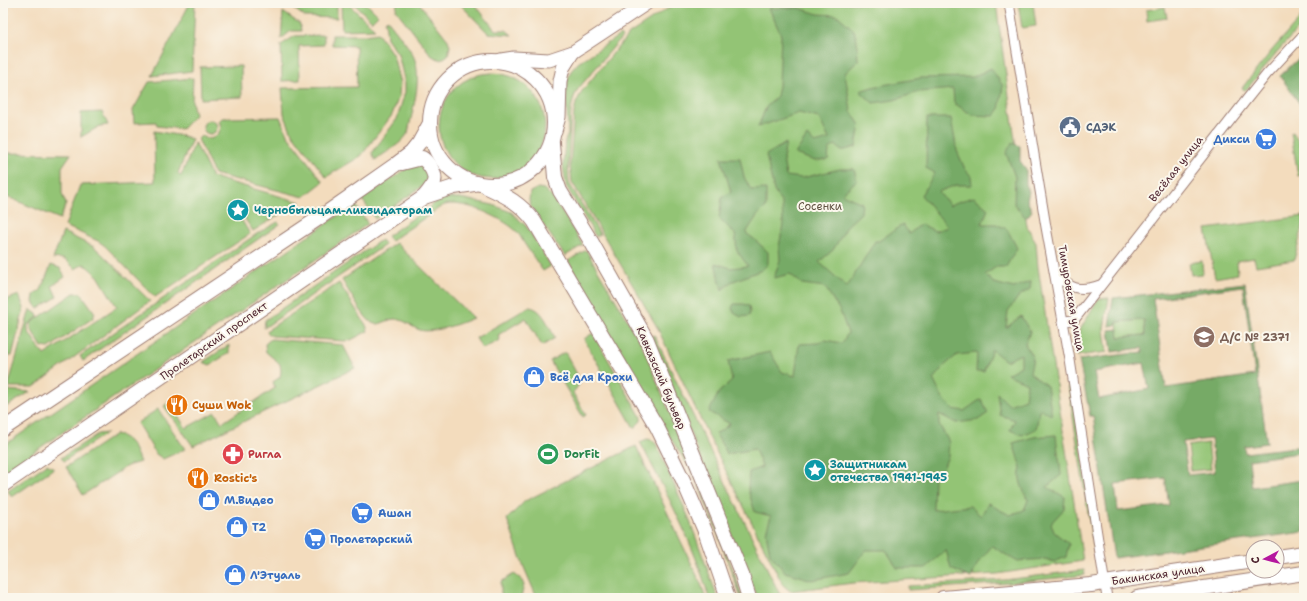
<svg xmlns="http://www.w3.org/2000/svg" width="1307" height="601" font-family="'Shantell Sans',sans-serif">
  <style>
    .green { fill: #93c474; stroke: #6e7250 }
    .forest { fill: #76aa66; stroke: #606448; fill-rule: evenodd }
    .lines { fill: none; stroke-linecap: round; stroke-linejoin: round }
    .street-casing { stroke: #9e7e74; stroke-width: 11 }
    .secondary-casing { stroke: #9e7e74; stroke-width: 15 }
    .primary-casing { stroke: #9e7e74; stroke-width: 16 }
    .street { stroke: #fff; stroke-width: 9 }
    .secondary { stroke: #fff; stroke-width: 13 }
    .primary { stroke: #fff; stroke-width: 14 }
    .labels { text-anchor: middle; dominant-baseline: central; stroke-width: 4; stroke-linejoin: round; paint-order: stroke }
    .service-label { font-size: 11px; font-weight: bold; fill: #4e5e75; stroke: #fbf7ec; text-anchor: start }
    .shop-label { font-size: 11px; font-weight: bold; fill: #366cbe; stroke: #fbf7ec; text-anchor: start }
    .street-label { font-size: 11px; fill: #4a1f2b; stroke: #fbf7ec }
    .park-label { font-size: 11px; fill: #605141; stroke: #fbf7ec }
    .culture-label { font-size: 11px; font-weight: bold; fill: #0d838f; stroke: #fbf7ec; text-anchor: start }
    .education-label { font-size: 11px; font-weight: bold; fill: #785e54; stroke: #fbf7ec; text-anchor: start }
    .food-label { font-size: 11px; font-weight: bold; fill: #c56008; stroke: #fbf7ec; text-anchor: start }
    .health-label { font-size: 11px; font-weight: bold; fill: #be3a42; stroke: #fbf7ec; text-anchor: start }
    .leisure-label { font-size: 11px; font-weight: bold; fill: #27864d; stroke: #fbf7ec; text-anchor: start }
  </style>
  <rect width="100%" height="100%" fill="#fbf7ec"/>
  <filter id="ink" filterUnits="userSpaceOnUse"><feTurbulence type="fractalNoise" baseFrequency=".025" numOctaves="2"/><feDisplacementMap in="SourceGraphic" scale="8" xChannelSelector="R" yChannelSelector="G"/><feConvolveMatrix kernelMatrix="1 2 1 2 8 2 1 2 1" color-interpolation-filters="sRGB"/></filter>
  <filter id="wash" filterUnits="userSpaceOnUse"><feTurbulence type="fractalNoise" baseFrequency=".012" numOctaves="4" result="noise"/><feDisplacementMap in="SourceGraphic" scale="16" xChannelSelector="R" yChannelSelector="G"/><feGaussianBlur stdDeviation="0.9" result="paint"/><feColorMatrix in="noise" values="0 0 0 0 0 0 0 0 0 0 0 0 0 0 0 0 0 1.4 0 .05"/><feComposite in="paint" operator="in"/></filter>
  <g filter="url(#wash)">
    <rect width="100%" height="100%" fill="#f3dcbd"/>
    <g class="green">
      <path d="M190 3H195L192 71 152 76Z"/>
      <path d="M286 3H337V18L305 17Z"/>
      <path d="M341 3H347L375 29 342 30Z"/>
      <path d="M353 3H366L378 15 372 21Z"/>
      <path d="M397 3H419L448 40 450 46 448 55 441 60 432 56 396 10Z"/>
      <path d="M459 3H474L495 30H506L512 35 488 33Z"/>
      <path d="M676 3H996L1027 226 1036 243 1038 267 1083 561 997 574 853 583 790 591 783 585 708 435 657 327 639 296 635 289 572 182 570 165 574 112 576 103 582 91 629 34Z"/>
      <path d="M1018 3H1033L1036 26 1022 28Z"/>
      <path d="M1165 7 1167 18 1147 21 1146 10Z"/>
      <path d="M283 12 300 24 301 31H291L281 39Z"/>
      <path d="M1304 14V22L1277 52 1247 89 1244 90 1242 88 1273 49Z"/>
      <path d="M387 19C395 30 413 50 416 63 421 84 412 112 408 133 401 145 386 152 375 160L372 153 397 119 405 92V83L398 54 387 38 385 21Z"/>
      <path d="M378 33 393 55 400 83 399 96 392 115 361 156 326 177 292 133 284 114 282 88 357 87 356 46 332 45V35H365Z"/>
      <path d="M324 35V45L299 46 300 80 282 81 281 45 295 36Z"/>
      <path d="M620 35 622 37 578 89 574 97 571 109 568 165 569 183 600 234 596 237 566 186 563 165 565 141 568 134 566 92 567 82 571 71 578 63Z"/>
      <path d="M241 66 242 97 201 99 200 67Z"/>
      <circle cx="492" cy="126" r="53"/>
      <path d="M193 78 192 102 195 115 182 129 157 126 156 122 134 123 133 110 149 82Z"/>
      <path d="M102 112 108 125 100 126 81 137V113Z"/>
      <path d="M280 117 287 134 323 182 304 197 214 174 198 139 201 136 210 139C219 136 223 129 219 121L222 118Z"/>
      <circle cx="210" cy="127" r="7"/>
      <path d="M154 131 183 136 192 139 178 173 181 176 195 143 212 177 300 202 253 231 243 216 244 215 240 210 236 213 240 219H241L250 234 155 297 105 246 98 241 65 226 80 185 155 182Z"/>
      <path d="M1293 132 1300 143 1304 146V174L1298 176 1291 133Z"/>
      <path d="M3 153 71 154 62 167V194L66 204 60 219 3 195Z"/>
      <path d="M419 162 431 174 427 183 375 219 362 199 415 163Z"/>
      <path d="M538 188 544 189 553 198 583 245 565 256 530 206 529 200 530 192Z"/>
      <path d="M451 198H460L493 205 511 212 526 226 551 266 543 271C536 261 530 252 524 243 521 238 519 233 515 230 501 217 460 198 442 206L391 241 387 236 435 203 443 199Z"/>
      <path d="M355 204 368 224 3 473V446Z"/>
      <path d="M1304 216V223L1294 260 1256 266 1254 258 1237 261 1238 274 1215 278 1206 229Z"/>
      <path d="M278 222 280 224 83 361 80 356 258 233Z"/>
      <path d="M63 232 94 247 99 251 150 301 34 387H8L30 309 37 314 38 317 28 325V331L44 355 117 307 98 276 84 264 75 269C67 261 65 257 53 259Z"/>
      <path d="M381 240 385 245 264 328 265 320Z"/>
      <path d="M396 243 473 318C462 323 432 334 420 330 410 327 407 320 395 319 387 319 379 327 372 323 362 316 349 291 342 280Z"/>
      <path d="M586 250 641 343 718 529 743 598H741L716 529 695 476 671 439 568 261Z"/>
      <path d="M1202 261 1203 274 1191 275 1189 263Z"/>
      <path d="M51 265 60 268 65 277 52 286 57 297 38 309 33 302 34 295 41 290Z"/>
      <path d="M339 283 366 325 368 331 351 340 344 341 272 336 268 334 267 331 269 329Z"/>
      <path d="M74 293H81L95 313 93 318 49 348 42 347 31 329V323Z"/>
      <path d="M19 295 24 308 12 356H3V301Z"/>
      <path d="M1109 298 1104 329 1107 352 1077 356 1074 340 1098 299Z"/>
      <path d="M529 307C543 308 549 327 555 338L542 346 526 318 498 335 500 340 482 349 476 338Z"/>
      <path d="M1144 320 1145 335 1118 337 1117 322Z"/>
      <path d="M593 333 641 417V421L634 428 584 339Z"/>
      <path d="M654 335 781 597V598H759L753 588 651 336Z"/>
      <path d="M271 339 343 345 355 368 193 446 164 406 169 402 186 428 215 412 222 423 275 388 273 382 280 377 281 371 280 364 266 352 265 344Z"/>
      <path d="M229 345V353L210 365 203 362Z"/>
      <path d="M565 352 579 378 580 383 573 393 586 415 583 417 550 361Z"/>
      <path d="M1068 358 1099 564H1096L1064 359Z"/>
      <path d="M7 390 30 392 3 409Z"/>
      <path d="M158 409 185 449 163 459 156 454 137 423Z"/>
      <path d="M107 433 64 461 61 458 98 434Z"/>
      <path d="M116 434C132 439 134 448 140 462L127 466 83 495 66 467Z"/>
      <path d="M647 439 652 440 656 444 688 516 718 598H709C694 543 666 493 640 442Z"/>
      <path d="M1208 443 1211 469 1191 471 1188 446Z"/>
      <path d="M636 446 701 584 706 598H537L523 565 507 519 525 501Z"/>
      <path d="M47 464 54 468 12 497 8 491Z"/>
      <path d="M1084 570 1085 575 1008 583 908 590V586L1005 580Z"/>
      <path d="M514 574 521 579 524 585 521 598H503L501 593V582Z"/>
    </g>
    <g class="forest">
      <path d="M769 8H799L818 14 837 15 854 30 857 40 858 61 845 73 851 111 860 125 856 147 841 151 836 145 829 149 828 160 815 161 795 154 807 136 815 143 829 139 819 118 799 113 758 127 766 107 777 96 779 86 781 35Z"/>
      <path d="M1299 58 1304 81V110L1280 76Z"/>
      <path d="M991 68 1003 86 999 110 994 116 972 115 954 103 953 89 919 92 894 100 873 103 860 91 872 87 921 78 973 77Z"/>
      <path d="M927 118H951L957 151 965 169 971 176 972 185H956L938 192 950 205 960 201 974 197 988 209 982 224H996L1007 229 1017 248 1006 267H996L985 275 994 283 1014 288 1031 281 1030 289 1019 296 1008 311 1006 328 1021 316 1030 332 1025 344 1033 358 1030 373 1047 386 1052 416 1041 409 1038 418 1036 429 1022 435 1010 430 1015 420 1000 415 997 393 1009 405 1025 399 1027 383 1007 374 1021 366V354L1006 361 992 350 984 371 976 372 977 353 957 355 944 366 933 379 943 399 953 409 964 411 981 399 988 413 978 420 956 423 939 414V424L949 442 948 456 943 469 934 478 933 510 970 506 981 516 988 503 1000 510 1010 515 1024 510 1028 500C1023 491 1017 477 1021 468L1013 443 1034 437 1056 435C1057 449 1060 461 1061 475L1047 487 1065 497 1064 509 1051 523 1054 532 1069 544 1066 557 1054 562 1046 559 1016 561 992 546 978 563 971 578 951 569 946 550 926 568H897L886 550H866L849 573 812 580 785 572 770 554 766 532 771 516 755 512 748 490 749 472 762 467 755 449 727 454 716 434 730 424 709 412 719 392 732 381 728 361 770 352 782 372 795 376 799 344 818 343 825 340 842 343 848 333 840 311 825 287 802 284 790 274 774 278 780 260 779 247 783 224 782 204 774 191 766 155 786 143 783 158 786 176 802 178 840 169H854L857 180 842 194 862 203 861 213 848 225 833 250 819 262 847 287 875 241H879L903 224 909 234 921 224 935 231 948 227 921 195 935 173 926 168Z"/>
      <path d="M1012 143 1020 146V161L1026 169V184L1029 192 1027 200 1032 211 1026 218 1014 204 1015 177 1006 153Z"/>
      <path d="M721 158H740L744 177 751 190 766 189V207L757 216 746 233 754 239 768 252V264L762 270 731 282 722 290 715 263 731 268 748 266 737 251 735 234 719 218 722 197 731 192Z"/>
      <path d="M1245 283 1267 443 1244 446 1245 453 1304 446V532L1114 558 1093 416H1090L1079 360 1143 352 1142 348 1112 352 1109 330 1118 329 1119 337 1145 335 1144 320 1117 322V325L1109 326 1113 298ZM1243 286 1255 375 1166 388 1153 299ZM1144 363 1149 389 1099 399 1094 372ZM1211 439 1215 472 1188 475 1183 442ZM1299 453 1303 480 1252 487 1249 460ZM1165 478 1169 505 1118 511 1115 484Z"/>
      <path d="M734 304H744L749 306 750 313 749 316 741 317 734 313 732 308Z"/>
    </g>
  </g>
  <g filter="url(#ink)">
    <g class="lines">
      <g class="street-casing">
        <g id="street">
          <path d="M1009 3 1046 227 1070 360 1107 598"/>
          <path d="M1055 274C1070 289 1080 292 1100 285"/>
          <path d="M1064 321 1074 320 1247 99 1267 74 1304 34"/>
        </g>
      </g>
      <g class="secondary-casing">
        <g id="secondary">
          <path d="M501 60 514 58 549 60 573 52 647 3"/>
          <path d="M555 131 559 117 560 81 563 68 573 52"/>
        </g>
      </g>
      <g class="primary-casing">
        <g id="primary">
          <circle cx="492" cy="123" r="62"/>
          <path d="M552 143 555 177 560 191 592 243 647 340 742 575 749 598"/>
          <path d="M402 163 422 158C426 160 428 164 431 168 439 181 432 187 424 197"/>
          <path d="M487 187C507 196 521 204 534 221L657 427 683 480 705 531 728 598"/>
          <path d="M3 429 322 216 395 165 411 153 419 143 430 123"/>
          <path d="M3 485 424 197 454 187 474 184"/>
          <path d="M1277 557 1304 553"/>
          <path d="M943 598 1091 585 1253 561"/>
          <path d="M1137 598 1304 573"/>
        </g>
      </g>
      <use href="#street" class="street"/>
      <use href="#secondary" class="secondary"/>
      <use href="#primary" class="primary"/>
    </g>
  </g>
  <defs>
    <g id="civic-disc" transform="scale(1.15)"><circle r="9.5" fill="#5c6f8a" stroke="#fbf7ec"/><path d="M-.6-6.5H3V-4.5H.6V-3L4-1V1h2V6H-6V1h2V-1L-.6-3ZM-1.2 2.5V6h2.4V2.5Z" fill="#fff"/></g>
    <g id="supermarket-disc" transform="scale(1.15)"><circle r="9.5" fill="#3f7fe0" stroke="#fbf7ec"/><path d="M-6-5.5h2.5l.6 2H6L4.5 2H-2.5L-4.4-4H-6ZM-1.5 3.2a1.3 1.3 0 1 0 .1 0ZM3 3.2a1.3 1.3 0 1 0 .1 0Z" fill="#fff"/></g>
    <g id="sight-disc" transform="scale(1.15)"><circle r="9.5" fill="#0f9aa8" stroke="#fbf7ec"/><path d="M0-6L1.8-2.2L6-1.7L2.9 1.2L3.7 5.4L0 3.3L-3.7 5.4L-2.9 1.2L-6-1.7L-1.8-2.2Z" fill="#fff"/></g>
    <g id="school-disc" transform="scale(1.15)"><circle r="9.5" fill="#8d6e63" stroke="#fbf7ec"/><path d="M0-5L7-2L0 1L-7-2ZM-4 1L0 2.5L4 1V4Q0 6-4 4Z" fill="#fff"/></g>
    <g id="shop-disc" transform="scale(1.15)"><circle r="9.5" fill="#3f7fe0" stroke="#fbf7ec"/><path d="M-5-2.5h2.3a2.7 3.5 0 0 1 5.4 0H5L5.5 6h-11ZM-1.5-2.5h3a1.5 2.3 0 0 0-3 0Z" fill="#fff"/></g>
    <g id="restaurant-disc" transform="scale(1.15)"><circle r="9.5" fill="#e8710a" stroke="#fbf7ec"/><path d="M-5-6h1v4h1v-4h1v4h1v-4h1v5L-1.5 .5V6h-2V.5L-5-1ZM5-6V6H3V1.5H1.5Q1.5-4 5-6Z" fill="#fff"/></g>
    <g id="pharmacy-disc" transform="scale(1.15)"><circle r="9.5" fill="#e0444e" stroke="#fbf7ec"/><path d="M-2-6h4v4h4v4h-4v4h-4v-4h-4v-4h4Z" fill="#fff"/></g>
    <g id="stadium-disc" transform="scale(1.15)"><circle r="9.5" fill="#2e9e5b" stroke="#fbf7ec"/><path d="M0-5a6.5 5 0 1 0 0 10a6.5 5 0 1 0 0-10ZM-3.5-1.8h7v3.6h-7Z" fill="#fff"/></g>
  </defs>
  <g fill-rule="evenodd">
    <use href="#civic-disc" x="1070" y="127"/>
    <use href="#supermarket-disc" x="1266" y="139"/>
    <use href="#sight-disc" x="238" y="210"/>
    <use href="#school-disc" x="1204" y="337"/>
    <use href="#shop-disc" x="534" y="377"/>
    <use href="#restaurant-disc" x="177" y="405"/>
    <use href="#pharmacy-disc" x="233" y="454"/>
    <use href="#stadium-disc" x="548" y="454"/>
    <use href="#sight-disc" x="815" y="470"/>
    <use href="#restaurant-disc" x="198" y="478"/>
    <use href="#shop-disc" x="209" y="500"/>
    <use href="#supermarket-disc" x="362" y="513"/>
    <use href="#shop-disc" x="237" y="527"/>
    <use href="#supermarket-disc" x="315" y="539"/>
    <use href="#shop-disc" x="235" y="575"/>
  </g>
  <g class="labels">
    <g class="service-label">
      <text x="1086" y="127">СДЭК</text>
    </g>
    <g class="shop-label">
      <text x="1250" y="139" text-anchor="end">Дикси</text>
      <text x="550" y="377">Всё для Крохи</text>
      <text x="224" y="500">М.Видео</text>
      <text x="378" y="513">Ашан</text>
      <text x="252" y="527">T2</text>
      <text x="330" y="539">Пролетарский</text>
      <text x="250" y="575">Л'Этуаль</text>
    </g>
    <g class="street-label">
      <text transform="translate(1176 169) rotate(-52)">Весёлая улица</text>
      <text transform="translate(1071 298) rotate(80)">Тимуровская улица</text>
      <text transform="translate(214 341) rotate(-35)">Пролетарский проспект</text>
      <text transform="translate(661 378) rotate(67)">Кавказский бульвар</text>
      <text transform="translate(1158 575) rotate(-8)">Бакинская улица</text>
    </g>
    <g class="park-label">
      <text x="820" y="206">Сосенки</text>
    </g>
    <g class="culture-label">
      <text x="254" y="210">Чернобыльцам-ликвидаторам</text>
      <text x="830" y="464">Защитникам<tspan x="830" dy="13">отечества 1941-1945</tspan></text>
    </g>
    <g class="education-label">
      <text x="1220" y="337">Д/C № 2371</text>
    </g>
    <g class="food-label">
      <text x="192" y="405">Суши Wok</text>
      <text x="214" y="478">Rostic's</text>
    </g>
    <g class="health-label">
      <text x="248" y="454">Ригла</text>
    </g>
    <g class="leisure-label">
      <text x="564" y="454">DorFit</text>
    </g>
  </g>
  <rect width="1307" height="601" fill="none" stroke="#fbf7ec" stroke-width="16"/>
  <g transform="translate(1265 559) rotate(263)"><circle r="19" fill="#fbf7ec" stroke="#b4a19f"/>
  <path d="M0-3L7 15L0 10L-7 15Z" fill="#b5179e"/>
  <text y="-6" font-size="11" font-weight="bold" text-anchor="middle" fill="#4a1f2b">С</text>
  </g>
</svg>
